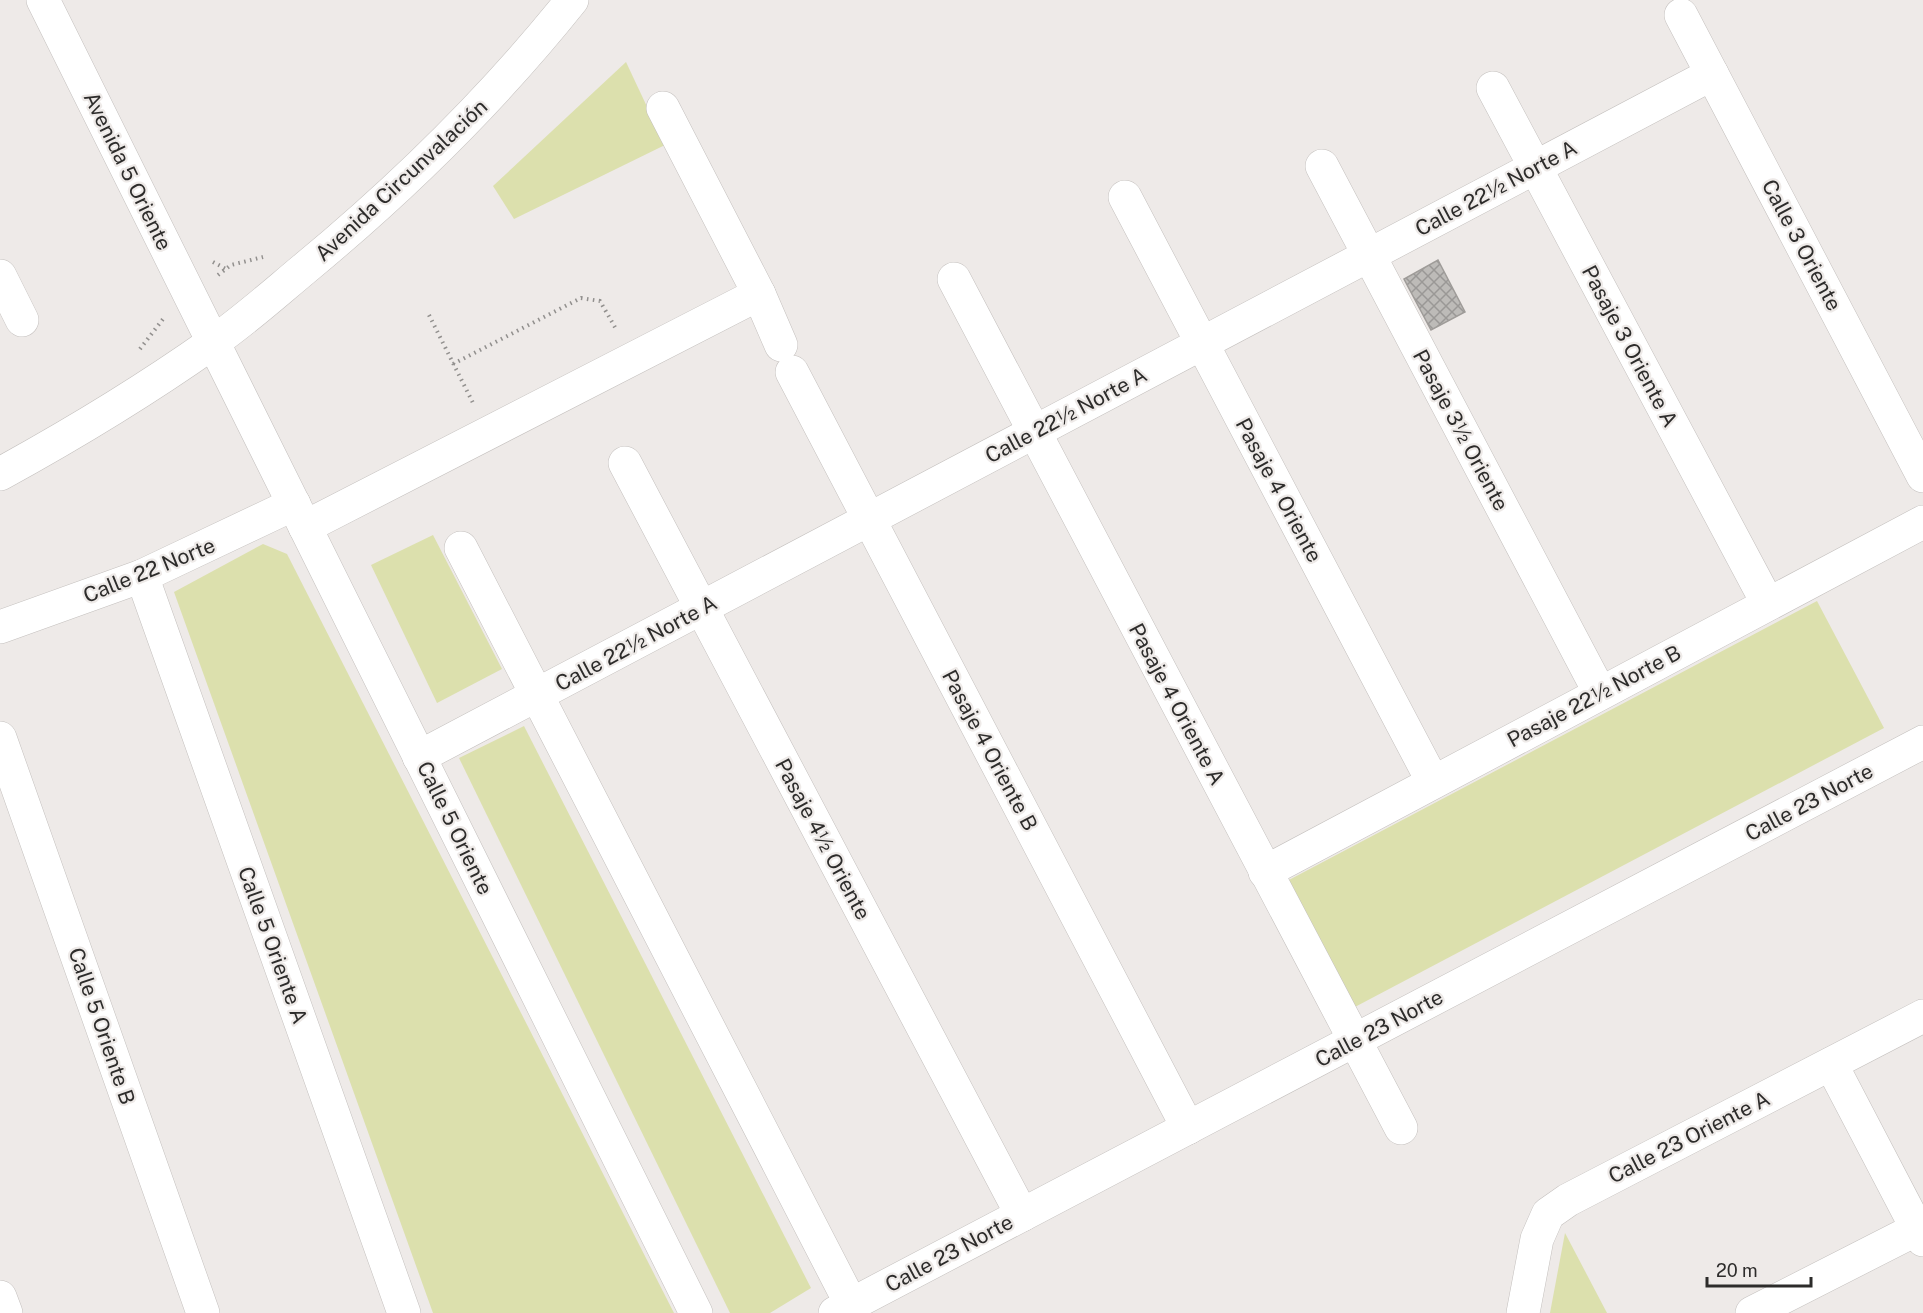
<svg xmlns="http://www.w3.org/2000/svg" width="1923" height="1313" font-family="'Public Sans',sans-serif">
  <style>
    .green { fill: #dce0ad }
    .building { fill: url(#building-cross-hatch); stroke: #9f9c99; stroke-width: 1.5 }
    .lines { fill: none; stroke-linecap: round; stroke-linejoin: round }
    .minor-casing { stroke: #c4c0be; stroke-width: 34 }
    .major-casing { stroke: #c4c0be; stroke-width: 34 }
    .path { stroke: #92908e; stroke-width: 4; stroke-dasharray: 1.5 4.5; stroke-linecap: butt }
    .minor { stroke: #fff; stroke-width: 33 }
    .major { stroke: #fff; stroke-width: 33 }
    .labels { text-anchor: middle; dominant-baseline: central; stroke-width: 4.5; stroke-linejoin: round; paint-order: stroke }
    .street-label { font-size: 21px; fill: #2d2c2b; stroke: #eeeae8 }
  </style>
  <defs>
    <pattern id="building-cross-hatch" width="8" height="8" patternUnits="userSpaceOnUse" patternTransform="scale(1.5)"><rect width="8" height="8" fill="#bdbbb8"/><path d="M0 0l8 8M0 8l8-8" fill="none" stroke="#9a9896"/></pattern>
  </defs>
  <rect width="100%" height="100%" fill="#eeeae8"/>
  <g class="green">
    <path d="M626 62 665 145 514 219 493 186Z"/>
    <path d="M433 535 502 669 437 703 371 565Z"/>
    <path d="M263 544 287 554 674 1313H433L174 592Z"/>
    <path d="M1817 601 1884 728 1353 1008 1287 881Z"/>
    <path d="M524 726 811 1288 770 1313H730L459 758Z"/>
    <path d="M1565 1233 1607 1313H1550Z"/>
  </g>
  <path class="building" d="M1438 260 1465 312 1431 330 1404 279Z"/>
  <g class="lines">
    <g class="minor-casing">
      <g id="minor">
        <path d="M43 0 696 1313"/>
        <path d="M1681 15 1923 476"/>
        <path d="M1493 88 1768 604"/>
        <path d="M663 108 759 294 781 345"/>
        <path d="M1322 166 1600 693"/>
        <path d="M1125 197 1433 782"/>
        <path d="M0 276 22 320"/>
        <path d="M954 279 1401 1128"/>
        <path d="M792 372 1188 1128"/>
        <path d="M625 463 1022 1215"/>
        <path d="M305 527 759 294"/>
        <path d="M461 548 851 1304"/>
        <path d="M142 576 404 1313"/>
        <path d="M0 627 142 576 294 504"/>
        <path d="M0 738 203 1313"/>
        <path d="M419 757 1712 74"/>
        <path d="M1265 872 1923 522"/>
        <path d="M1831 1064 1923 1240"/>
        <path d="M0 1297 6 1313"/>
        <path d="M835 1313 1923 742"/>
        <path d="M1523 1313 1537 1239 1548 1214 1568 1200 1923 1016"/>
        <path d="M1752 1313 1917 1229"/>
      </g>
    </g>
    <g class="major-casing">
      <path id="major" d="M0 474C73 434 144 391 212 343 244 321 274 294 304 269 402 188 492 100 572 0"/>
    </g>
    <g class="path">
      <path d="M213 262 226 269"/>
      <path d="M218 275 231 265 263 257"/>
      <path d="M429 315 473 403"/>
      <path d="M140 349 163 319"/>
      <path d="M453 364 581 298 600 301 616 329"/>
    </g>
    <use href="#minor" class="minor"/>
    <use href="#major" class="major"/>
  </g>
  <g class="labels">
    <g class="street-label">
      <text transform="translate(128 171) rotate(64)">Avenida 5 Oriente</text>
      <text transform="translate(401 180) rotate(-43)">Avenida Circunvalación</text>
      <text transform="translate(1496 188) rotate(-28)">Calle 22½ Norte A</text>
      <text transform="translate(1802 245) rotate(62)">Calle 3 Oriente</text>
      <text transform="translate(1630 346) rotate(62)">Pasaje 3 Oriente A</text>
      <text transform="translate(1066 415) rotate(-28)">Calle 22½ Norte A</text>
      <text transform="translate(1461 430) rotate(62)">Pasaje 3½ Oriente</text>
      <text transform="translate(1279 490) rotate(62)">Pasaje 4 Oriente</text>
      <text transform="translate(149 570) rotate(-22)">Calle 22 Norte</text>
      <text transform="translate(636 643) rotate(-28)">Calle 22½ Norte A</text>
      <text transform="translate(1594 696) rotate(-28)">Pasaje 22½ Norte B</text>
      <text transform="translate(1177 704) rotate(62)">Pasaje 4 Oriente A</text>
      <text transform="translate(990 750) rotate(62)">Pasaje 4 Oriente B</text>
      <text transform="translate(1809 802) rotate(-28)">Calle 23 Norte</text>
      <text transform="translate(455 828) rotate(64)">Calle 5 Oriente</text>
      <text transform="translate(823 839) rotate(62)">Pasaje 4½ Oriente</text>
      <text transform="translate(273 945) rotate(70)">Calle 5 Oriente A</text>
      <text transform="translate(102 1026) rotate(71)">Calle 5 Oriente B</text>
      <text transform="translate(1379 1028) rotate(-28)">Calle 23 Norte</text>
      <text transform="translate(1689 1137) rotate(-27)">Calle 23 Oriente A</text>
      <text transform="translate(949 1253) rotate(-28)">Calle 23 Norte</text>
    </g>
  </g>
  <path d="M1707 1277v9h104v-9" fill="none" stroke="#2d2c2b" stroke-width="3"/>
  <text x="1716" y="1277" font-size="18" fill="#2d2c2b" stroke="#eeeae8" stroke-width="4.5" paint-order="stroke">20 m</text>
</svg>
